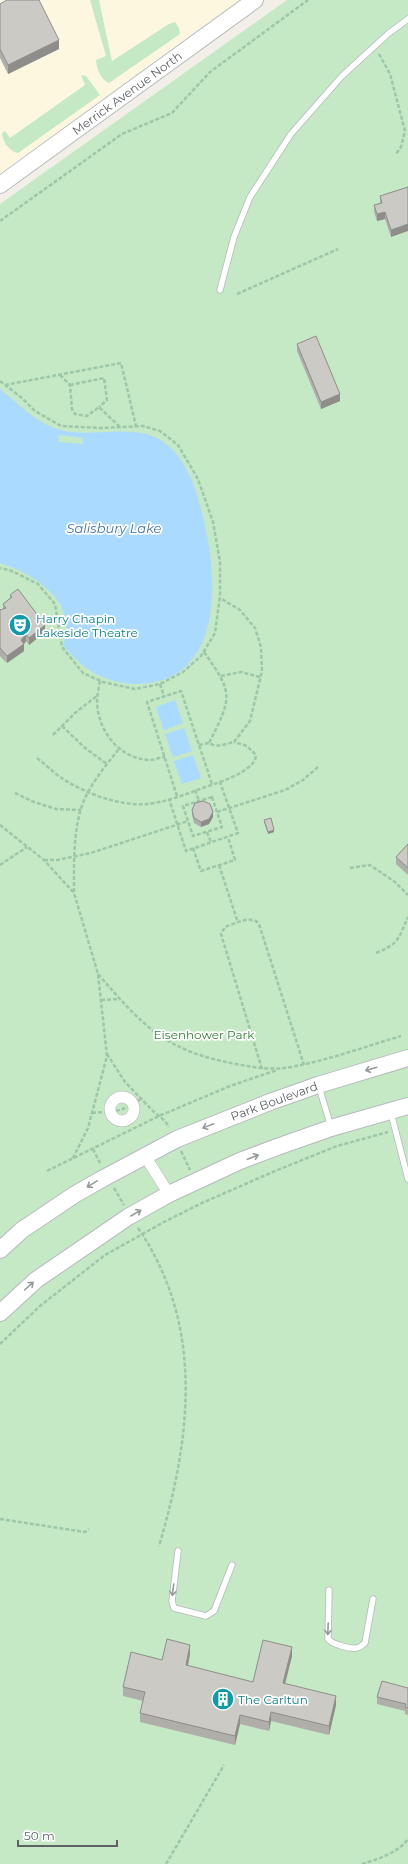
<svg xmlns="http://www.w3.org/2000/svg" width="408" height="1864" font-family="Montserrat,sans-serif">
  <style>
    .commercial { fill: #fef7e0 }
    .green { fill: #c5e8c5 }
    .water { fill: #aadaff; fill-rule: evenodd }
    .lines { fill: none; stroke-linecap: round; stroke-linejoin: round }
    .lane-casing { stroke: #b5b8bc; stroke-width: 7 }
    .street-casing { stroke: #b5b8bc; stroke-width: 12 }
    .secondary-casing { stroke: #b6babf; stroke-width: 18 }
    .path { stroke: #9cc7a9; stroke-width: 2.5; stroke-dasharray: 4 2; stroke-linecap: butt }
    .lane { stroke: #fff; stroke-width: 5.5 }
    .street { stroke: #fff; stroke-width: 11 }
    .secondary { stroke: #fff; stroke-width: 16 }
    .wall { fill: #afaea9 }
    .shaded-wall { fill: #8f8d8a }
    .building { fill: #cccac5; stroke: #8f8d8a }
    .oneway { stroke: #979a9d }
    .labels { text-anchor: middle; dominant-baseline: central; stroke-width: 3.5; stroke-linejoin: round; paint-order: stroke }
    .street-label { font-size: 12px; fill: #5f6368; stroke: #fff }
    .culture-label { font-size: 12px; fill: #0d838f; stroke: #fff; text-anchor: start }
    .park-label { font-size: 12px; fill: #348238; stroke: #fff }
    .water-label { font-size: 13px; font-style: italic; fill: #4174aa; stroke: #fff }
  </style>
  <rect width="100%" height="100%" fill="#f1efe8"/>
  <path class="commercial" d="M0 0H257L0 179Z"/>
  <g class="green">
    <path d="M90 0H99L112 61 169 24 175 22 179 28 180 34 109 83C100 79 97 69 96 60L106 56Z"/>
    <path d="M287 0H408V1864H0V204Z"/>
    <path d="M81 75 86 76 100 95 18 153C10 152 2 141 2 133L5 131 10 138 85 85Z"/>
  </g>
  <g class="water">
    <path d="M0 389C18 403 35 422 57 429 95 441 141 417 172 449 192 470 199 499 205 526 219 586 221 684 135 684 104 683 82 669 63 645 81 604 33 573 0 563ZM59 435 83 438V444L58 442Z"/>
    <path d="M175 700 183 723 164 730 156 707Z"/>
    <path d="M184 728 192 751 173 757 165 734Z"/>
    <path d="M193 755 201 778 182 784 174 761Z"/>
  </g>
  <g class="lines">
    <g class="lane-casing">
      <g id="lane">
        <path d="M220 290 234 237 250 197 291 134 342 76 389 33 408 19"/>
        <path d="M319 1087 331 1127"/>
        <path d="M391 1113 408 1179"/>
        <path d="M178 1551 172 1601 174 1608 206 1616 214 1611 232 1565"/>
        <path d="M329 1590 328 1639C332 1644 349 1649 356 1648 360 1648 362 1645 365 1643L373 1599"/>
      </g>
    </g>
    <g class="street-casing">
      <g id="street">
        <circle cx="122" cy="1109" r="12"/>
        <path d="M145 1156 169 1194"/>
      </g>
    </g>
    <g class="secondary-casing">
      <g id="secondary">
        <path d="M0 185 255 0"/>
        <path d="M0 1250 22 1230 74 1195 102 1179 177 1139 270 1102 318 1085 408 1058"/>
        <path d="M0 1313 36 1280 128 1217 169 1194 240 1161 277 1147 331 1128 408 1106"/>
      </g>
    </g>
    <g class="path">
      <path d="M379 54 390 74 405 131 401 147 396 154"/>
      <path d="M0 221 122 134 172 113 210 72 308 0"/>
      <path d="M237 294 338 249"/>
      <path d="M60 375 70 385 72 409 75 414 87 416 99 407 120 427"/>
      <path d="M0 381 22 398 35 411 61 426 101 428 143 426 160 431 178 445 198 479 213 522 220 562V596L215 633 201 656 183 672 160 684 135 689 103 682 83 673 62 647 55 604 38 584 12 571 0 568"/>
      <path d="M5 385 121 363 136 426"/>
      <path d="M70 385 104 378 107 400 99 407"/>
      <path d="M204 652C234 694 232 697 209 743"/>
      <path d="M221 676 241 672 260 677"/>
      <path d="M100 681C99 687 97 695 97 702 98 731 119 759 150 760 155 760 160 757 165 757"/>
      <path d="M160 684 164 696"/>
      <path d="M62 726 85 748 107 764"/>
      <path d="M53 735 75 713 98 695"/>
      <path d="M199 745 209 743C216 748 226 744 234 742L250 721 262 671 261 647 255 628 240 610 220 598"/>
      <path d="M37 758C46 765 54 773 63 779 87 794 119 806 147 804 170 802 198 789 220 782L238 833 186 851 169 799"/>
      <path d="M220 782C231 778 256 768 256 755L247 746 234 742"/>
      <path d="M195 790 199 801"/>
      <path d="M15 793 34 802 56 809 81 810"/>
      <path d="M177 796 147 702 181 691 212 784"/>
      <path d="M212 797 222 827 193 836 183 806Z"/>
      <path d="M217 812 285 790 303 780 319 766"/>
      <path d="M0 825 44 860 74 893 98 974 107 1056 88 1128 72 1160"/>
      <path d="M207 832 211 842"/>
      <path d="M193 848 201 871 235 860 228 837"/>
      <path d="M44 860H57L91 853 188 821"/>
      <path d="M0 865 27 847"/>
      <path d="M219 865 238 923"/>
      <path d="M350 868 370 865 395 882 408 895"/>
      <path d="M74 892C74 865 73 828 83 803 91 783 106 765 119 749"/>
      <path d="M376 953C400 943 398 939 408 917"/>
      <path d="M98 974C144 1027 165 1051 236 1064 257 1068 276 1071 296 1066 332 1059 367 1046 401 1036"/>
      <path d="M101 1000 120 999"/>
      <path d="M107 1054 125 1082 153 1111 165 1121 169 1127"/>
      <path d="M262 1069 221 934 225 927C234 924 252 914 259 924L304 1065"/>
      <path d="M92 1113 121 1110 141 1099"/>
      <path d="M93 1149 101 1165"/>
      <path d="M181 1151 190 1170"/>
      <path d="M47 1171 159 1116 230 1086 277 1070"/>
      <path d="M114 1188 124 1205"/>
      <path d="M138 1228C205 1326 191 1438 159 1546"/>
      <path d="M0 1344 40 1306 105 1255 164 1222 202 1203 275 1171 337 1146 388 1132"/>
      <path d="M0 1519 85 1532 89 1529"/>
      <path d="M166 1864 224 1765"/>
      <path d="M362 1864C378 1859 398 1853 408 1839"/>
    </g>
    <use href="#lane" class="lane"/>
    <use href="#street" class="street"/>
    <use href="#secondary" class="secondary"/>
  </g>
  <g class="wall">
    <path d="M0 4 59 49 8 74 0 58Z"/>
    <path d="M408 187 391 237 385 219 377 221 374 212V205L380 203V196Z"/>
    <path d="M297 344 340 401 321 409 297 351Z"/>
    <path d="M10 595 45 632 29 645 26 641 24 644V651L7 663 0 656V610L3 609V604L10 598Z"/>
    <path d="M192 810 213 817 209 824 201 827 194 823 192 815Z"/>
    <path d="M264 820 274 832 268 834 264 822Z"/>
    <path d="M408 844V875L396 864V857Z"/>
    <path d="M190 1654 188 1666 253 1682 292 1656 285 1683 336 1705 329 1735 271 1721 269 1731 240 1724 235 1745 140 1722V1713L143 1701 123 1696V1687L162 1660Z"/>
    <path d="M408 1688V1715L405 1714V1711L377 1704V1697Z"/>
  </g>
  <g class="shaded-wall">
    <path d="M59 40V49L8 74V65Z"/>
    <path d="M385 212V219L377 221V214Z"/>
    <path d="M408 224V231L391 237V230Z"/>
    <path d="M340 394V401L321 409V402Z"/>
    <path d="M45 625V632L29 645V638Z"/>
    <path d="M26 634V641L24 644V651L7 663V656L21 640Z"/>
    <path d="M213 812V817L209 824 201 827V822Z"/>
    <path d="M274 830V832L268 834V832Z"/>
    <path d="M190 1645V1654L186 1674V1665Z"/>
    <path d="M292 1647V1656L283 1692V1683Z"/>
    <path d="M336 1696V1705L329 1735V1726Z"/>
    <path d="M271 1712V1721L269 1731V1722Z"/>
    <path d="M240 1715V1724L235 1745V1736Z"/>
  </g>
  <g class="building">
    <path d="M7 0H39L59 40 8 65 0 49V4Z"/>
    <path d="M408 187V224L391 230 385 212 377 214 374 205 382 203 380 196Z"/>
    <path d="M316 336 340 394 321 402 297 344Z"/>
    <path d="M18 589 45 625 29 638 26 634 21 640 24 644 7 656 0 648V610L6 608 3 604 12 597 10 595Z"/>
    <path d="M203 801 210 804 213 812 209 819 201 822 194 818 192 810 195 803Z"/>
    <path d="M271 818 274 830 268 832 264 820Z"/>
    <path d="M408 844V868L396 857Z"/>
    <path d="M167 1639 190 1645 186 1665 253 1682 263 1640 292 1647 283 1683 336 1696 329 1726 271 1712 269 1722 240 1715 235 1736 140 1713 145 1692 123 1687 131 1652 162 1660Z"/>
    <path d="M382 1681 408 1688V1708L405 1707 406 1704 377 1697Z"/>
  </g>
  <defs><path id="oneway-shaft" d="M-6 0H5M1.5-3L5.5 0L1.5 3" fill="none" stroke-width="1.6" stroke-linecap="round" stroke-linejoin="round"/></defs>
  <g class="oneway">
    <use href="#oneway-shaft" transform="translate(371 1069) rotate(163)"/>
    <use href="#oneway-shaft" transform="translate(208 1126) rotate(158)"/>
    <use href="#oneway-shaft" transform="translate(253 1157) rotate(-21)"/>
    <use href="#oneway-shaft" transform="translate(92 1184) rotate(149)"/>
    <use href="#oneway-shaft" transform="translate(136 1213) rotate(-30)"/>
    <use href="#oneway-shaft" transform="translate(29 1286) rotate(-42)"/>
    <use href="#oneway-shaft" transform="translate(173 1590) rotate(97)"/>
    <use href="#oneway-shaft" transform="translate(328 1629) rotate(92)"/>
  </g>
  <defs>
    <g id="theatre-disc" transform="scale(1.15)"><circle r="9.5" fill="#0f9aa8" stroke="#fff"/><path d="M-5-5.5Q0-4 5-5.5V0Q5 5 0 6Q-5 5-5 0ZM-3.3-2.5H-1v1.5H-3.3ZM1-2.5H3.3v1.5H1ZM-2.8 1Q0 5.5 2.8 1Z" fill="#fff"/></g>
    <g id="building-disc" transform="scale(1.15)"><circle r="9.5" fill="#0f9aa8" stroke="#fff"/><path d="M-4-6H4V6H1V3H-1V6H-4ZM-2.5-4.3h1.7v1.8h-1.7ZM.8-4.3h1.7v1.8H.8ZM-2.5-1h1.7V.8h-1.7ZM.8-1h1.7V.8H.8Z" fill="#fff"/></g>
  </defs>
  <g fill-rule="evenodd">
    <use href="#theatre-disc" x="20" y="625"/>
    <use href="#building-disc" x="223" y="1699"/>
  </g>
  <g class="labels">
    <g class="street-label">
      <text transform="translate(127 93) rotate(-36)">Merrick Avenue North</text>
      <text transform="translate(274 1101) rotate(-20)">Park Boulevard</text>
    </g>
    <g class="culture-label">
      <text x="36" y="618">Harry Chapin<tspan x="36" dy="14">Lakeside Theatre</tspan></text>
      <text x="238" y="1699">The Carltun</text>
    </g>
    <g class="park-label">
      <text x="204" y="1034">Eisenhower Park</text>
    </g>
    <g class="water-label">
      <text x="114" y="528">Salisbury Lake</text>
    </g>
  </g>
  <path d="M18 1840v6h99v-6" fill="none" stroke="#5f6368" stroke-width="2"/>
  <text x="24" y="1840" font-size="12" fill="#5f6368" stroke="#ffffff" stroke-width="3" paint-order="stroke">50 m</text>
</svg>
